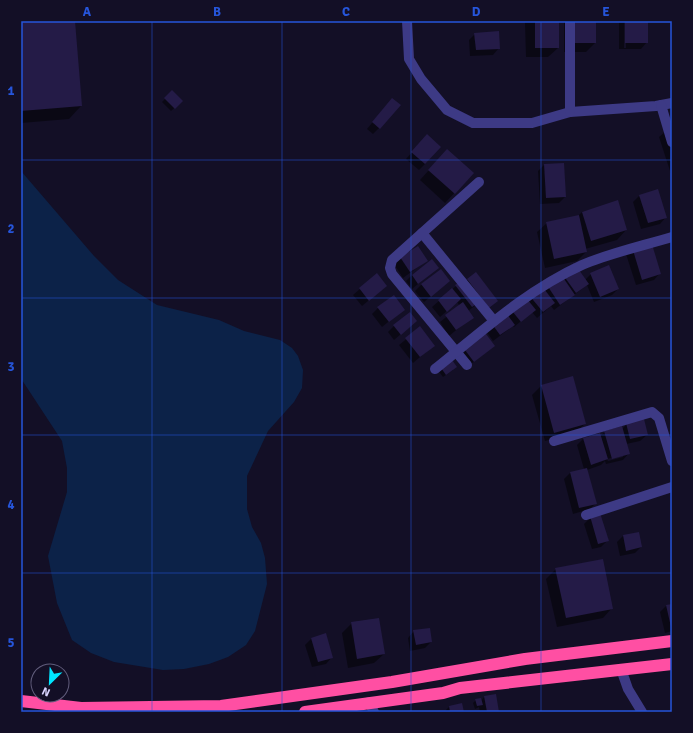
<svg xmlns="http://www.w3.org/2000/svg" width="693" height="733" font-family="Signika,sans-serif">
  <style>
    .water { fill: #0c2248 }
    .shadow { fill: #0007; fill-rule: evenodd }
    .building { fill: #241b47 }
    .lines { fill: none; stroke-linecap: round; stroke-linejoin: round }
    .minor { stroke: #3d3a85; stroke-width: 10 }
    .highway { stroke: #ff4fa3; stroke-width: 12 }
    .grid { fill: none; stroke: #2655da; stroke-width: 1; stroke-opacity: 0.55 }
    .neatline { fill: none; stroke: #2655da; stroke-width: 1.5 }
    .grid-label { font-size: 13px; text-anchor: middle; font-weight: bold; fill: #2655da }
  </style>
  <rect width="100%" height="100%" fill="#130f26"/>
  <path class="water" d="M21 171 94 256 118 280 157 305 219 320 244 331 280 340 292 348 298 356 303 370 302 388 294 402 268 431 247 476V509L252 527 261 543 265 558 267 584 255 631 246 645 228 657 209 664 184 669 163 670 114 662 91 653 72 640 57 603 48 556 67 492V468L62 441 22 380 21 371Z"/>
  <g class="shadow">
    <path d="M21 21H74L81 106 69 119 21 123Z"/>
    <path d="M527 21H558V48L548 57H526L525 23Z"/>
    <path d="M564 21H595V43L586 52H564Z"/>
    <path d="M619 21H624V48H626V21H647V42L641 49H619Z"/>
    <path d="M475 34 499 48 493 55 470 56 469 40Z"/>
    <path d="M172 92 182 101 171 111 162 102Z"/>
    <path d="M386 106 379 128 373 134 367 129Z"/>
    <path d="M672 126V177L659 137Z"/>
    <path d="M421 142 425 164 419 170 406 159Z"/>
    <path d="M438 160 473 173 445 203 420 180Z"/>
    <path d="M544 165 565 197 559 203 540 204 538 171Z"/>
    <path d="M639 196 666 217 660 224 641 229 633 202Z"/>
    <path d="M618 202 626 230 617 240 585 249 586 252 577 261 545 268 537 232 547 223 578 216 582 212Z"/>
    <path d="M650 242 660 273 654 280 636 285 626 254Z"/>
    <path d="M401 258 426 261 403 278 394 264Z"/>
    <path d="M437 268 412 289 406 281 412 275Z"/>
    <path d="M476 273 497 301 483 314 476 305 468 311 472 317 449 336 440 322 460 306 457 302 440 317 432 307 456 286 465 282Z"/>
    <path d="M559 274 585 280 591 274 618 289 612 295 594 302 587 285 554 310 551 306 537 318 532 312 514 327 513 326 493 341 486 331Z"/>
    <path d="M376 275 386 286 362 306 353 295Z"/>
    <path d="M449 281 424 302 415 291 422 284Z"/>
    <path d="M378 308 404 309 382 327 372 314Z"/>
    <path d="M416 321 394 340 388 332 394 326Z"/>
    <path d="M420 328 433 346 413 363 399 345Z"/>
    <path d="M483 331 494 346 467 367 456 353Z"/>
    <path d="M437 369 453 370 443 377Z"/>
    <path d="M542 385 585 424 575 433 545 441 532 395Z"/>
    <path d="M627 424 647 435 640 441 626 444 629 453 623 460 606 464 605 461 601 465 587 470 596 503 590 509 573 514 564 479 570 473 584 469 577 445 583 439 600 434V436L605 432 622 429ZM623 455V457L608 461 607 459Z"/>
    <path d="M591 517 608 540 601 547 592 549 584 524Z"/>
    <path d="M623 536 641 547 635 553 620 556 617 542Z"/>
    <path d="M556 569 612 608 603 618 557 627 546 579Z"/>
    <path d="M672 605V631L665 633 660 612 666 606Z"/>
    <path d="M352 623 384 654 374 663 348 668 342 633Z"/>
    <path d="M414 631 431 642 425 648 410 651 408 638Z"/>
    <path d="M312 638 332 657 326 664 312 667 305 645Z"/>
    <path d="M484 697 498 712H480L479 707 475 709 473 703 476 700 481 701Z"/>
    <path d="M449 707 463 712H444Z"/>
  </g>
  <g class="building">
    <path d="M21 21H75L82 106 21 111Z"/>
    <rect x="535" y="21" width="24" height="27"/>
    <rect x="573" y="21" width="23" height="22"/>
    <rect x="625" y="21" width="23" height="22"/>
    <path d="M499 31 500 49 476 50 474 33Z"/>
    <path d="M172 90 183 101 175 109 164 98Z"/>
    <path d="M392 98 401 105 380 129 372 122Z"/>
    <path d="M427 134 441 147 425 164 411 152Z"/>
    <path d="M447 149 474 173 455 194 428 170Z"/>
    <path d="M564 163 566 197 546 198 544 164Z"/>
    <path d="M658 189 667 218 648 223 639 195Z"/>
    <path d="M618 200 627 230 591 241 582 212Z"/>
    <path d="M579 215 587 252 554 259 546 222Z"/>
    <path d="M651 241 661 274 642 280 632 247Z"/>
    <path d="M418 246 428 261 410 272 400 257Z"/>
    <path d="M432 259 439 268 418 284 412 275Z"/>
    <path d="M574 263 589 284 576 293 561 272Z"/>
    <path d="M609 265 619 289 600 297 590 273Z"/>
    <path d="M441 269 450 281 431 297 421 284Z"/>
    <path d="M476 272 498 301 489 308 467 279Z"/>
    <path d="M377 273 387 286 369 301 359 288Z"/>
    <path d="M560 273 575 295 560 305 545 282Z"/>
    <path d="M464 279 481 301 472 307 455 285Z"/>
    <path d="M541 285 555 303 543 312 529 295Z"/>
    <path d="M452 288 461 299 447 312 438 300Z"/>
    <path d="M523 294 536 310 521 322 508 306Z"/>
    <path d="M394 295 405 310 389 322 377 307Z"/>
    <path d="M463 302 474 318 456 330 445 315Z"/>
    <path d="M410 312 417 321 401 335 393 325Z"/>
    <path d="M507 314 515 325 500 335 492 324Z"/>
    <path d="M420 326 435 346 420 357 405 338Z"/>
    <path d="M483 330 495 346 474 362 462 346Z"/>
    <path d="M450 357 457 367 446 375 439 365Z"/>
    <path d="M573 376 586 424 554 433 541 385Z"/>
    <path d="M644 419 648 435 630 439 626 423Z"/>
    <path d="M622 426 630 454 612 459 604 431Z"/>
    <path d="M600 433 608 459 591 465 583 438Z"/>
    <path d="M587 468 597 504 579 508 570 472Z"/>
    <path d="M600 513 609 541 598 544 590 516Z"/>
    <path d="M639 532 642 547 626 551 623 535Z"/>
    <path d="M603 559 613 609 566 618 555 568Z"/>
    <path d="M672 604V627H671L666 605Z"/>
    <path d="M379 618 385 654 357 659 351 622Z"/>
    <path d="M430 628 432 642 416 645 413 630Z"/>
    <path d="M326 633 333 658 318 662 311 638Z"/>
    <path d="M496 694 499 712H487L484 696Z"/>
    <path d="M481 698 483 705 477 706 475 699Z"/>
    <path d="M462 703 464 712H450L449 706Z"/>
  </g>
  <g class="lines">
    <g class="minor">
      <path d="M407 21 409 59 421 79 447 110 473 123H532L570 112 656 106 672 103"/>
      <path d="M661 105 672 142"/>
      <path d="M570 112V21"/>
      <path d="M422 233 494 321"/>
      <path d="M467 365 392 274 390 268 392 260 479 182"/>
      <path d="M435 369C481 332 527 290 582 265 610 253 642 246 672 237"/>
      <path d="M554 441 652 412 659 418 672 461"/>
      <path d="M586 515 672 487"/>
      <path d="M621 669 628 689 642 712"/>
      <path d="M369 702 374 712"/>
    </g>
    <g class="highway">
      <path d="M21 701 81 708 221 706 392 682 525 659 672 641"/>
      <path d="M305 712 443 693 460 688 672 664"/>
    </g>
  </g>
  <path class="grid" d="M152 21V712M282 21V712M411 21V712M541 21V712M21 160H672M21 298H672M21 435H672M21 573H672"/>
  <rect width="693" height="733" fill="none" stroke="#130f26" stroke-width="44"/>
  <g transform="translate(50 683) rotate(204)"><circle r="19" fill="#130f26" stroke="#625e7d"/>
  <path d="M0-3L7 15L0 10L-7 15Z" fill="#00e5ff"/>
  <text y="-6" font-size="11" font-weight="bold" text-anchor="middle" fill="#d9d4ff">N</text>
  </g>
  <rect x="22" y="22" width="649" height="689" class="neatline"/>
  <g class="grid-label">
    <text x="87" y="16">A</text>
    <text x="217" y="16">B</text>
    <text x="346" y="16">C</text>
    <text x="476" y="16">D</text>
    <text x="606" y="16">E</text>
    <text x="11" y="95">1</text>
    <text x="11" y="233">2</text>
    <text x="11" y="371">3</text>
    <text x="11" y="509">4</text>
    <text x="11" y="647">5</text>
  </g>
</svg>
